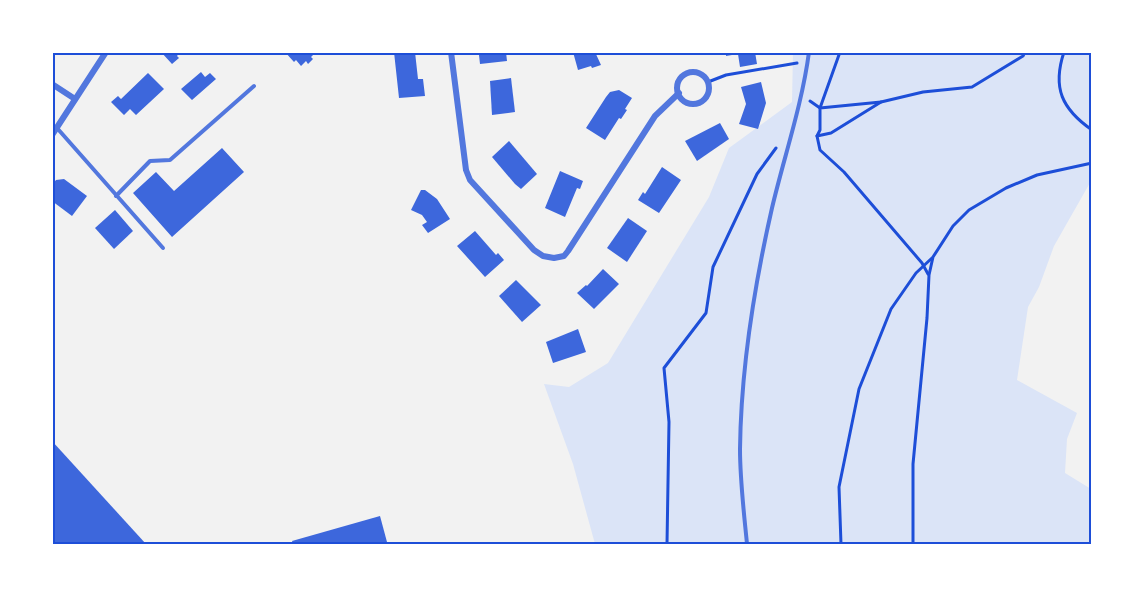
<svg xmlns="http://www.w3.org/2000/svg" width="1144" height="597" font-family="Helvetica,sans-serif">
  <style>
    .green { fill: #dbe4f7 }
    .building { fill: #3d67dc }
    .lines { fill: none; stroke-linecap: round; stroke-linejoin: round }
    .path { stroke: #1d4ed8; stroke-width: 3 }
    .service { stroke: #5277de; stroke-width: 4 }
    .minor { stroke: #5277de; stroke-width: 6 }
    .neatline { fill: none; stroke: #1d4ed8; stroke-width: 2 }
  </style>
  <rect width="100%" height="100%" fill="#f2f2f2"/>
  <path class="green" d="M793 53H1091V181L1054 246 1039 287 1028 307 1017 380 1077 413 1067 439 1065 473 1091 489V544H595L573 464 544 384 569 387 608 363 709 197 729 148 792 102Z"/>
  <g class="building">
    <path d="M161 52H180L177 56 179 58 172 64Z"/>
    <path d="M285 52H316L311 57 313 59 308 64 306 61 301 66 296 60 294 62Z"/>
    <path d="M394 52H415L418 79H423L425 96 399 98Z"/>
    <path d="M482 52H506L507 61 480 64 479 55H482Z"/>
    <path d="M573 52H595L601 65 592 68 591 66 578 70Z"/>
    <path d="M726 52H755L757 64 740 67 738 54 726 56Z"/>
    <path d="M201 72 205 77 210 73 216 79 192 100 181 89Z"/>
    <path d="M148 73 164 89 136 115 130 109 124 115 111 102 118 96 121 99Z"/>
    <path d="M511 78 515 112 492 115 490 81Z"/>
    <path d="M761 82 766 103 758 129 739 124 746 104 741 87Z"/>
    <path d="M619 90 632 98 625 109 627 110 621 119 619 118 605 140 586 128 606 97 610 92Z"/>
    <path d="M720 123 729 139 697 161 685 141Z"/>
    <path d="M509 141 537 174 521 189 515 184 492 157Z"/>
    <path d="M222 148 244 172 172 237 133 193 156 172 174 191Z"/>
    <path d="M662 167 681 180 659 213 638 200 643 192 645 194Z"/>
    <path d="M560 171 583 181 580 189 577 188 565 217 545 208Z"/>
    <path d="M64 179 87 196 72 216 52 201V185L56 180Z"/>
    <path d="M421 190H425L437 199 450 219 428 233 422 225 427 222 422 215 411 210Z"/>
    <path d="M115 210 133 231 114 249 95 228Z"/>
    <path d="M628 218 647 231 627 262 607 248Z"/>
    <path d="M475 231 496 255 498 253 504 260 485 277 457 246Z"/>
    <path d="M603 269 619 284 594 309 577 293 586 285 587 286Z"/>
    <path d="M516 280 541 305 522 322 499 296Z"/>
    <path d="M578 329 586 352 553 363 546 342Z"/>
    <path d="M52 441 146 544H52Z"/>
    <path d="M380 516 387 542 376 544H293L292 541Z"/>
  </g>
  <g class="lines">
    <g class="path">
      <path d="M1064 52C1052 88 1062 109 1092 130"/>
      <path d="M708 82 726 75 797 63"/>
      <path d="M810 101 820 108 840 52"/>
      <path d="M881 102 820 108V130L817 136 820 150 844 172 922 263 928 274"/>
      <path d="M817 136 831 133 881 102 923 92 972 87 1023 56 1025 52"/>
      <path d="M667 544 669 422 664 368 706 313 713 267 757 174 776 148"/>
      <path d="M841 544 839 487 859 389 891 309 916 273 932 258"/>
      <path d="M913 544V464L927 318 929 275 933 257 953 226 969 210 1006 188 1037 175 1092 163"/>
    </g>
    <g class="service">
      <path d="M57 128 163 248"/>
      <path d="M116 196 150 161 170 160 254 86"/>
      <path d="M747 544C744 513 740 481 740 449 741 368 754 287 772 208 784 157 802 105 809 52"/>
    </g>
    <g class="minor">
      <path d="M451 52 466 170 470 180 534 250 543 256 554 258 564 256 568 251 655 116 679 93"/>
      <circle cx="693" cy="88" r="16"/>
      <path d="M52 84 75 99"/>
      <path d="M52 135 106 52"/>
    </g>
  </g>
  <rect width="1144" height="597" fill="none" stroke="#ffffff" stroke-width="108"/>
  <rect x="54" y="54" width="1036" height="489" class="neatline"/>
</svg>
